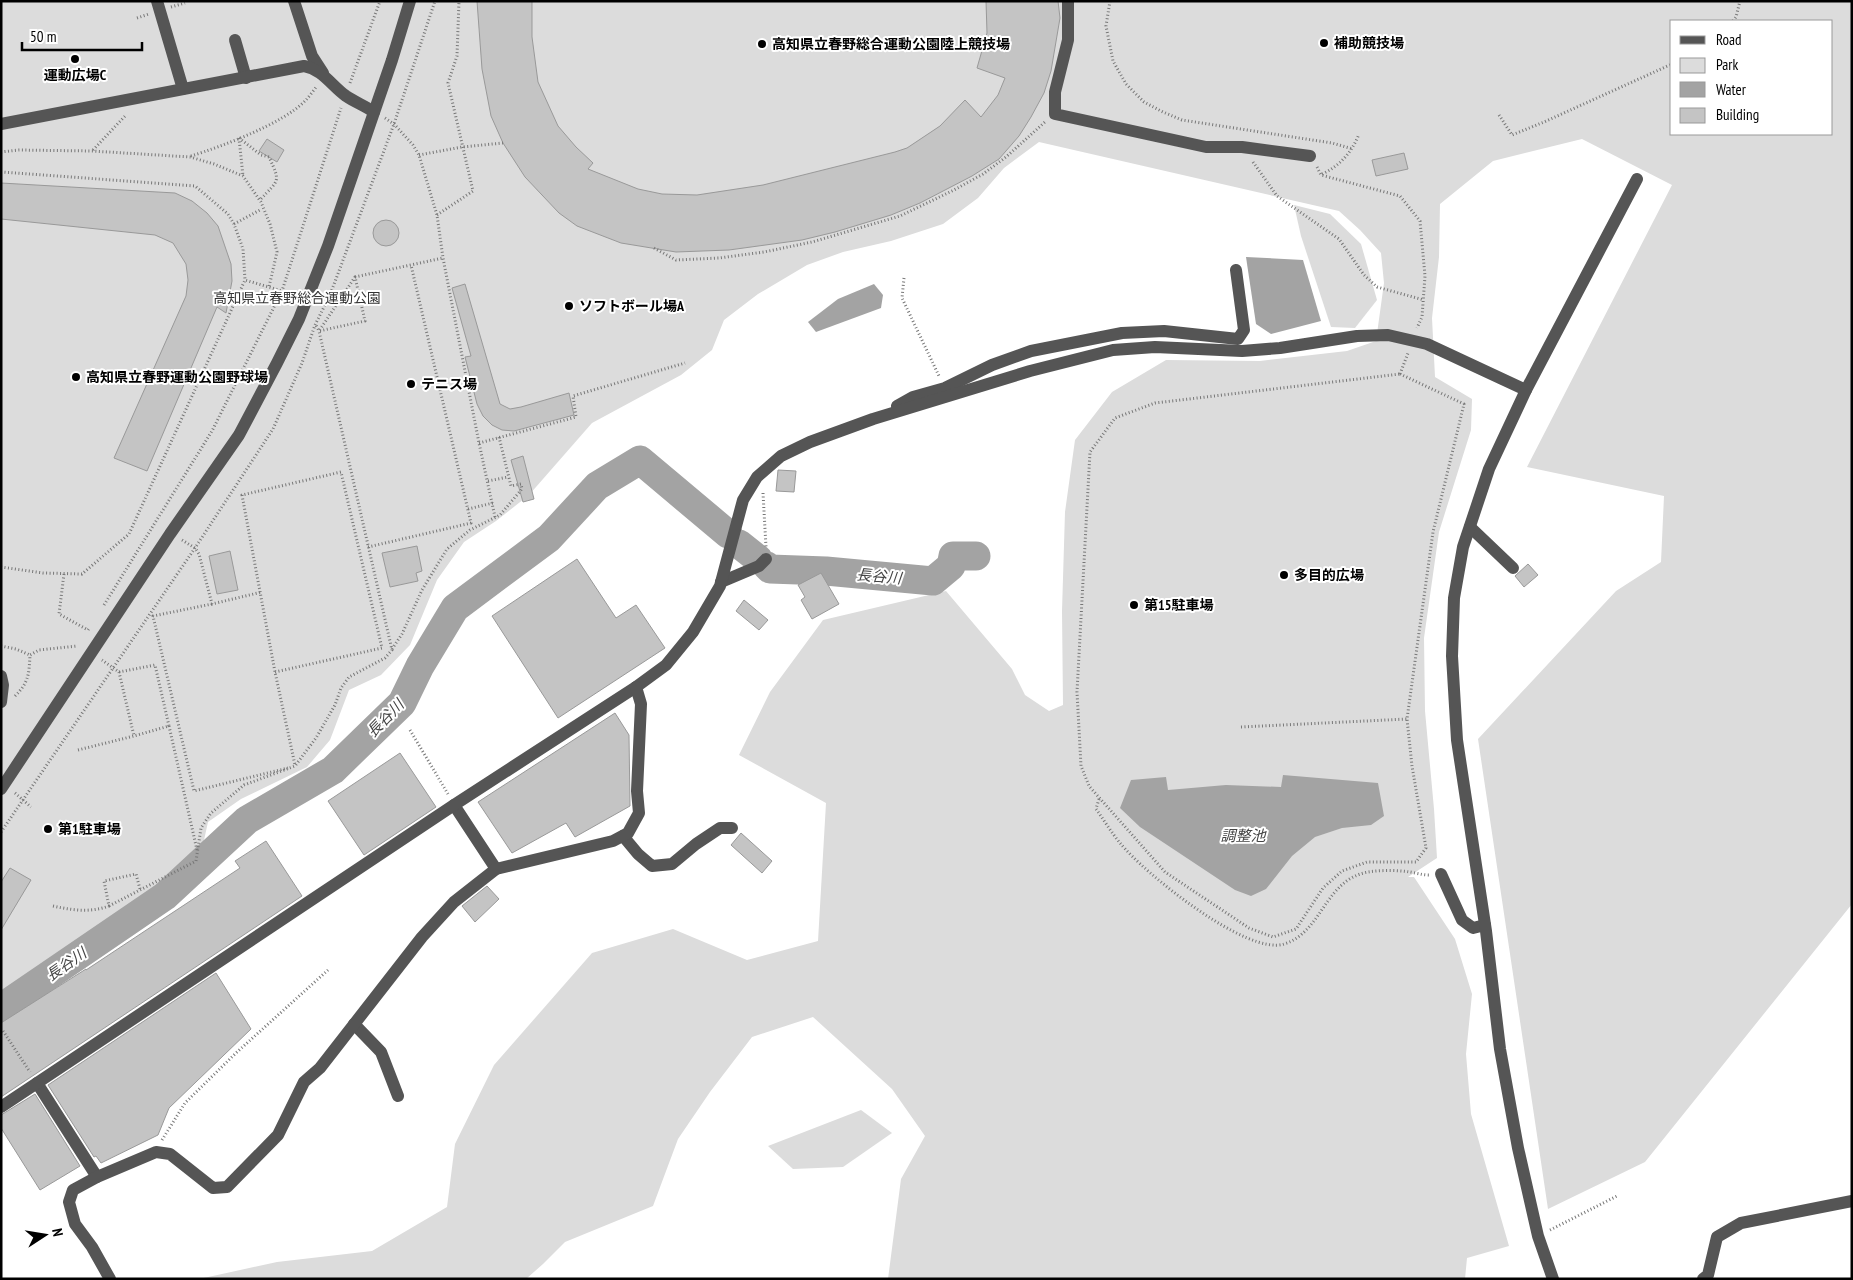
<svg xmlns="http://www.w3.org/2000/svg" width="1853" height="1280" font-family="'PT Sans Narrow','Noto Sans JP',sans-serif">
  <style>
    .green { fill: #dcdcdc; fill-rule: evenodd }
    .water { fill: #a3a3a3 }
    .lines { fill: none; stroke-linecap: round; stroke-linejoin: round }
    .river { stroke: #a3a3a3; stroke-width: 29 }
    .building { fill: #c4c4c4; stroke: #999 }
    .path { stroke: #777; stroke-width: 3; stroke-dasharray: 1 2.5; stroke-linecap: butt }
    .minor { stroke: #555; stroke-width: 12 }
    .poi-dot { fill: #000; stroke: #fff; stroke-width: 2 }
    .labels { text-anchor: middle; dominant-baseline: central; stroke-width: 4; stroke-linejoin: round; paint-order: stroke }
    .poi-label { font-size: 14px; font-weight: bold; fill: #000; stroke: #fff; text-anchor: start }
    .park-label { font-size: 14px; fill: #333; stroke: #fff }
    .water-label { font-size: 15px; font-style: italic; fill: #444; stroke: #fff }
  </style>
  <rect width="100%" height="100%" fill="#fff"/>
  <g class="green">
    <path d="M1 1H1852V904L1645 1162 1548 1209 1478 739 1616 591 1661 562 1664 496 1527 467 1672 185 1582 139 1493 161 1440 204 1439 257 1432 318 1435 377 1472 399 1471 430 1439 532 1424 638 1425 711 1434 809 1437 858 1408 877H1414L1455 939 1472 994 1466 1054 1471 1114 1509 1246 1467 1258 1465 1279H888L901 1179 925 1136 892 1089 813 1017 752 1037 710 1092 678 1139 653 1206 565 1242 543 1264 526 1279H199L277 1262 372 1251 447 1207 455 1144 494 1065 592 953 673 929 747 960 818 941 826 803 739 755 770 692 823 620 946 591 1012 669 1025 695 1049 711 1063 705 1062 611 1065 512 1075 440 1112 392 1166 360 1260 361 1347 351 1376 341 1384 283 1381 253 1360 230 1339 211 1039 142 1004 168 978 198 943 224 891 241 843 252 807 265 758 294 724 320 712 350 681 375 592 423 529 495 496 521 464 542 437 580 410 645 381 675 349 690 330 740 307 767 241 799 208 822 199 863 1 998ZM1672 21H1832V134H1672Z"/>
    <path d="M1294 205 1330 214 1361 244 1377 300 1355 328 1331 327 1301 236Z"/>
    <path d="M861 1110 892 1133 843 1167 793 1169 768 1146Z"/>
  </g>
  <g class="water">
    <path d="M1246 257 1303 260 1321 321 1271 334 1256 324Z"/>
    <path d="M874 284 883 295 881 308 816 332 808 322 838 299Z"/>
    <path d="M1283 775 1378 783 1384 816 1371 825 1342 828 1315 837 1292 856 1266 889 1251 896 1235 890 1140 827 1120 808 1131 780 1166 777 1168 790 1226 785 1281 787Z"/>
  </g>
  <g class="lines">
    <g class="river">
      <path d="M739 544 758 559"/>
      <path d="M767 566 770 569 826 571 933 581 951 566 953 556H976"/>
      <path d="M1 1008 165 896 247 820 333 770 402 703 420 666 455 608 549 538 597 486 640 460 728 534"/>
    </g>
  </g>
  <g class="building">
    <path d="M477 1H532V37L538 82 558 126 576 147 593 163 588 169 638 189 662 194 697 195 763 185 895 152 907 148 940 126 965 100 981 117 998 95 1005 78 977 68 987 33 986 1H1058L1060 18 1051 71 1044 93 1031 117 1019 136 999 159 972 176 920 203 891 215 835 232 802 240 729 250 676 252 621 243 577 226 559 213 525 177 503 143 491 116 482 69Z"/>
    <path d="M267 139 284 150 277 162 259 151Z"/>
    <path d="M1404 153 1408 169 1376 176 1372 160Z"/>
    <path d="M1 183 175 193 192 201 207 213 218 226 231 264 232 281 226 313 217 307 147 471 114 458 186 296 188 280 186 264 173 243 155 235 1 219Z"/>
    <circle cx="386" cy="233" r="13"/>
    <path d="M465 284 500 404 510 409 521 407 569 393 574 415 514 431 502 430 492 425 483 416 477 404 465 357 471 356 452 288Z"/>
    <path d="M523 456 534 499 523 502 511 460Z"/>
    <path d="M778 470 796 471 794 492 776 491Z"/>
    <path d="M417 546 422 571 416 573 418 581 390 587 382 553Z"/>
    <path d="M230 551 238 590 217 594 209 556Z"/>
    <path d="M577 559 616 618 636 605 665 648 558 718 492 616Z"/>
    <path d="M1528 564 1538 575 1524 587 1515 576Z"/>
    <path d="M821 573 839 604 812 619 801 600 805 597 798 585Z"/>
    <path d="M744 600 768 620 759 630 736 611Z"/>
    <path d="M615 713 629 735 630 806 575 837 566 823 512 853 478 802Z"/>
    <path d="M400 753 436 807 364 855 328 801Z"/>
    <path d="M741 833 772 861 762 873 731 845Z"/>
    <path d="M266 841 302 896 1 1097V1023L86 969V970L240 868 235 861Z"/>
    <path d="M10 868 31 880 1 930V882Z"/>
    <path d="M487 886 499 899 475 922 462 906Z"/>
    <path d="M216 973 251 1029 169 1108 158 1135 101 1163 96 1156 94 1157 48 1085Z"/>
    <path d="M35 1094 80 1166 40 1190 1 1128V1115Z"/>
  </g>
  <g class="lines">
    <g class="path">
      <path d="M1110 1 1106 26 1113 61 1126 84 1144 102 1163 112 1182 120 1332 143 1353 149"/>
      <path d="M171 7 185 3"/>
      <path d="M137 18 149 14"/>
      <path d="M1733 21 1736 17 1740 1"/>
      <path d="M350 83 380 1"/>
      <path d="M1499 115 1512 135 1544 122 1672 64"/>
      <path d="M385 118 394 124 413 145 419 155 437 215 443 258 479 443 495 517"/>
      <path d="M239 138 261 155 269 157C281 183 279 179 260 200"/>
      <path d="M239 138 243 176"/>
      <path d="M93 150 126 115"/>
      <path d="M1 152 19 150 92 151 190 157 214 164 243 176 261 202 270 224 277 252 269 287"/>
      <path d="M419 155 462 147 503 143"/>
      <path d="M191 156C223 146 282 124 305 101 309 97 313 91 317 86"/>
      <path d="M1253 162 1277 196 1339 239 1364 275 1377 287 1424 300"/>
      <path d="M1317 167 1321 175 1400 196 1420 221 1425 276 1422 317 1417 328"/>
      <path d="M1 172 195 186 228 214 234 224 243 249 245 280"/>
      <path d="M1322 174C1340 166 1352 152 1359 134"/>
      <path d="M437 215 473 191 448 83 457 56 459 1"/>
      <path d="M234 224 260 210"/>
      <path d="M654 248 676 260 719 258 764 252 812 242 900 216 954 190 983 174 1006 157 1045 122"/>
      <path d="M355 277 443 258"/>
      <path d="M904 278 902 298 939 376"/>
      <path d="M1400 374 1464 404 1433 532 1407 719 1412 766 1426 848 1416 862H1367L1342 871 1323 888 1296 929 1273 937 1249 928 1165 872 1089 786 1081 766 1077 692 1090 452 1115 418 1155 403Z"/>
      <path d="M1400 374 1408 353"/>
      <path d="M479 443 576 417 573 396 685 363"/>
      <path d="M488 481 508 477"/>
      <path d="M763 493 766 547"/>
      <path d="M468 509 493 503"/>
      <path d="M182 540 195 548 199 554 212 604 262 592"/>
      <path d="M368 547 471 523 411 265"/>
      <path d="M1 567 43 573 82 574 129 534 245 280 282 291"/>
      <path d="M64 574 59 614 88 630 90 627"/>
      <path d="M212 604 153 616 194 791 288 768"/>
      <path d="M104 605 212 431 282 291 341 108"/>
      <path d="M1 646 16 649 30 655"/>
      <path d="M392 649 402 634 422 590 447 549 470 530 500 515 522 489 521 484 511 486 499 437"/>
      <path d="M119 672 155 665 169 726 134 736"/>
      <path d="M275 672 382 648 341 472 242 495 275 672 295 765"/>
      <path d="M15 696C29 682 29 674 30 655L39 650 77 646"/>
      <path d="M169 726 197 850"/>
      <path d="M1241 727 1407 719"/>
      <path d="M410 730 448 794"/>
      <path d="M78 750 134 736 119 672 102 660"/>
      <path d="M15 793 31 807"/>
      <path d="M1099 799 1096 809C1104 820 1111 832 1120 843 1144 873 1247 956 1284 944 1323 932 1324 880 1368 872 1381 870 1397 870 1410 872 1416 873 1422 875 1429 875"/>
      <path d="M1 832 195 548 273 429 302 363 315 325 330 295 394 124 435 1"/>
      <path d="M53 906C71 910 90 913 109 906L104 881 136 874 140 889"/>
      <path d="M109 906 196 861 201 828 211 813 244 785 295 766 316 738 335 705 341 688 349 677 385 658 392 650 319 331 355 277 365 321 319 331 316 325"/>
      <path d="M3 1031 30 1072"/>
      <path d="M162 1140 185 1103 236 1053 328 970"/>
      <path d="M1550 1230 1617 1196"/>
    </g>
    <g class="minor">
      <path d="M157 1 183 89"/>
      <path d="M294 1 312 56 323 73"/>
      <path d="M1068 1V40L1055 92V114L1206 147H1242L1310 156"/>
      <path d="M235 40 246 78"/>
      <path d="M1 124 304 66C322 69 332 86 346 96 355 102 365 106 374 112"/>
      <path d="M897 406 913 397 945 388 992 365 1031 351 1122 333 1164 331 1238 339 1244 330 1236 270"/>
      <path d="M1470 527 1513 568"/>
      <path d="M721 582 759 566 766 559"/>
      <path d="M1 676 3 685 1 702"/>
      <path d="M1 789 170 534 239 435 277 363 299 319 328 246 392 60 410 1"/>
      <path d="M454 805 496 869"/>
      <path d="M623 836 638 854 652 866 672 864 696 844 720 828H732"/>
      <path d="M1441 874 1462 920 1473 928 1485 925"/>
      <path d="M354 1024 381 1052 398 1096"/>
      <path d="M37 1083 97 1177"/>
      <path d="M1 1107 454 805 636 687 666 665 693 632 720 586 743 500 757 477 781 456 810 442 873 419 1030 371 1113 350 1155 347 1242 351 1280 348 1357 336 1388 335 1427 344 1526 390"/>
      <path d="M110 1279 92 1247 75 1224 69 1202 73 1190 97 1177 156 1152 170 1154 213 1188 227 1187 278 1135 304 1082 320 1068 422 937 454 902 496 869 613 841 628 833 639 813 637 791 641 704 636 687"/>
      <path d="M1553 1279 1538 1236 1518 1148 1500 1049 1486 931 1457 740 1452 656 1454 598 1463 547 1489 469 1526 390 1637 179"/>
      <path d="M1703 1279 1708 1275 1717 1237 1741 1223 1852 1201"/>
    </g>
  </g>
  <g class="poi-dot">
    <circle cx="1324" cy="43" r="5"/>
    <circle cx="762" cy="44" r="5"/>
    <circle cx="75" cy="59" r="5"/>
    <circle cx="569" cy="306" r="5"/>
    <circle cx="76" cy="377" r="5"/>
    <circle cx="411" cy="384" r="5"/>
    <circle cx="1284" cy="575" r="5"/>
    <circle cx="1134" cy="605" r="5"/>
    <circle cx="48" cy="829" r="5"/>
  </g>
  <g class="labels">
    <g class="poi-label">
      <text x="1334" y="43">補助競技場</text>
      <text x="772" y="44">高知県立春野総合運動公園陸上競技場</text>
      <text x="75" y="75" text-anchor="middle">運動広場C</text>
      <text x="579" y="306">ソフトボール場A</text>
      <text x="86" y="377">高知県立春野運動公園野球場</text>
      <text x="421" y="384">テニス場</text>
      <text x="1294" y="575">多目的広場</text>
      <text x="1144" y="605">第15駐車場</text>
      <text x="58" y="829">第1駐車場</text>
    </g>
    <g class="park-label">
      <text x="297" y="298">高知県立春野総合運動公園</text>
    </g>
    <g class="water-label">
      <text transform="translate(879 576) rotate(5)">長谷川</text>
      <text transform="translate(385 718) rotate(-46)">長谷川</text>
      <text x="1243" y="835">調整池</text>
      <text transform="translate(66 964) rotate(-35)">長谷川</text>
    </g>
  </g>
  <rect width="1853" height="1280" fill="none" stroke="#000000" stroke-width="5"/>
  <rect x="1670" y="20" width="162" height="115" fill="#ffffff" stroke="#999999"/>
  <rect x="1680" y="36" width="25" height="8" fill="#555555" stroke="#999999"/>
  <text x="1716" y="45" font-size="15" fill="#000000">Road</text>
  <rect x="1680" y="58" width="25" height="15" fill="#dcdcdc" stroke="#999999"/>
  <text x="1716" y="70" font-size="15" fill="#000000">Park</text>
  <rect x="1680" y="82" width="25" height="15" fill="#a3a3a3" stroke="#999999"/>
  <text x="1716" y="95" font-size="15" fill="#000000">Water</text>
  <rect x="1680" y="108" width="25" height="15" fill="#c4c4c4" stroke="#999999"/>
  <text x="1716" y="120" font-size="15" fill="#000000">Building</text>
  <g transform="translate(45 1235) rotate(78)" stroke="#ffffff" stroke-width="4" paint-order="stroke">
  <path d="M0-4L9 19L0 12L-9 19Z" fill="#000000"/>
  <text y="-8" font-size="14" font-weight="bold" text-anchor="middle" fill="#000000">N</text>
  </g>
  <path d="M22 42v8h120v-8" fill="none" stroke="#000000" stroke-width="2.5"/>
  <text x="30" y="42" font-size="15" fill="#000000" stroke="#ffffff" stroke-width="4" paint-order="stroke">50 m</text>
</svg>
